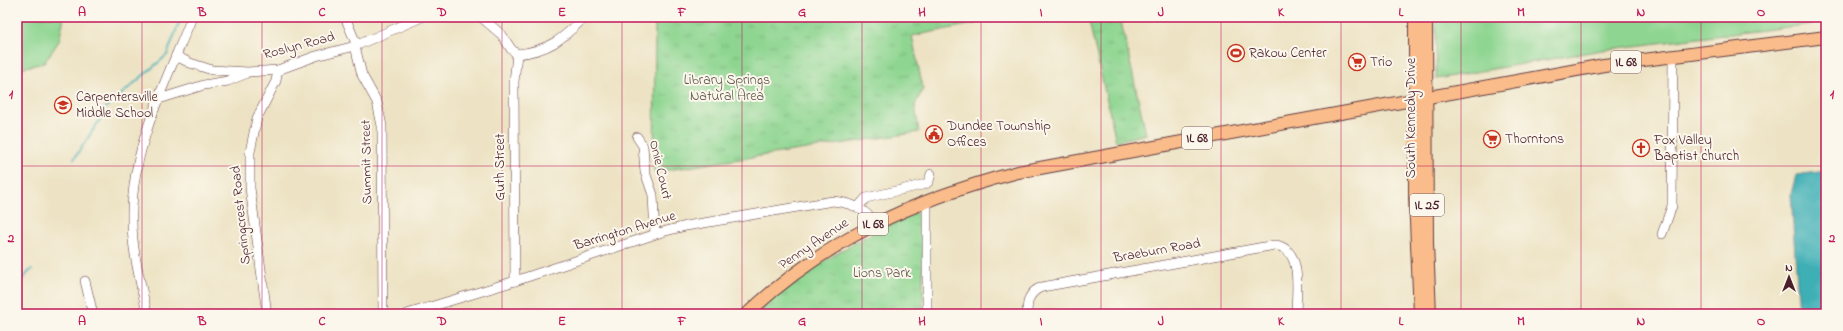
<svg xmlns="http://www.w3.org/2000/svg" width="1843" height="331" font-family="'Indie Flower',sans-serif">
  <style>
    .grass { fill: #8dd590; stroke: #6c7a5e }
    .park { fill: url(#park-tufts); stroke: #6c7a5e }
    .water { fill: #3dafb5; stroke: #446770 }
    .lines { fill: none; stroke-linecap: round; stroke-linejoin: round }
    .stream { stroke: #3dafb5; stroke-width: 2 }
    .minor-casing { stroke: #623c42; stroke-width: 10 }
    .major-casing { stroke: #623c42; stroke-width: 14 }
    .minor { stroke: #fff; stroke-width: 9 }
    .major { stroke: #f9bc8a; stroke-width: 12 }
    .grid { fill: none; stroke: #c2185b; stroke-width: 1; stroke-opacity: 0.55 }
    .labels { text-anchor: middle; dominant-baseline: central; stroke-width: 4; stroke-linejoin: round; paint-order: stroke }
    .shield { fill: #fbf7ec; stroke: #7f6065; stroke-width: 1 }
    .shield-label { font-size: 13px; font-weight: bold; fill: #4a1f2b }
    .street-label { font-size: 14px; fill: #4a1f2b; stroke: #fbf7ec }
    .poi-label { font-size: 14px; fill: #4a1f2b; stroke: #fbf7ec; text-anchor: start }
    .park-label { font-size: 14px; fill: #5e5649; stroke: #fbf7ec }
    .neatline { fill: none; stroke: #c2185b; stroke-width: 1.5 }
    .grid-label { font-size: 13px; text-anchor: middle; font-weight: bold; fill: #c2185b }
  </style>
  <defs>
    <pattern id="park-tufts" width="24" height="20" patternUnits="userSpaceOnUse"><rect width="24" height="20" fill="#8dd590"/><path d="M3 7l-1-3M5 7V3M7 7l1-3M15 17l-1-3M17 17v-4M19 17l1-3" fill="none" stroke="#7bb67c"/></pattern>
  </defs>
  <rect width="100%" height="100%" fill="#fbf7ec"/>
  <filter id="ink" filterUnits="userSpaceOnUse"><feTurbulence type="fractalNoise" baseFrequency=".025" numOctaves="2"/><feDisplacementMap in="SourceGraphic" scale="8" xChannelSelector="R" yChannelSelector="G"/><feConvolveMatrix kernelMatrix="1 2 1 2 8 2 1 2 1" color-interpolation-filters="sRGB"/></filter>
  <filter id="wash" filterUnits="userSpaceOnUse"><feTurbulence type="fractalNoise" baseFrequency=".012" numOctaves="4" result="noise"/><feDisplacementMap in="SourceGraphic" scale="16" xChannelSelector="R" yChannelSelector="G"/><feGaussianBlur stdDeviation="0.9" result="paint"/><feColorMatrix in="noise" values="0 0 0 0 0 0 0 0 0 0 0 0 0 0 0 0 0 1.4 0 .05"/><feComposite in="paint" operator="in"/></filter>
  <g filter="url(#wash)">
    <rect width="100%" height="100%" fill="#ede3c4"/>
    <g class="grass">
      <path d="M17 17H64L59 41 44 63 17 69Z"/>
      <path d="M1436 17H1812V24L1602 50 1436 79Z"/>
    </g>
    <g class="park">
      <path d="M655 17H1009L912 36 923 89 915 105 919 132 654 172Z"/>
      <path d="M1088 17H1120L1146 134 1116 141Z"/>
      <path d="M915 213 920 214 923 221V314H757C802 270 857 239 915 213Z"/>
    </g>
    <path class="water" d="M1826 171V314H1799L1791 194 1796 175Z"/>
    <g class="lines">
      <g class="stream">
        <path d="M74 159 99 121 103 110 167 55 181 17"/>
        <path d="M17 284 32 269"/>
      </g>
    </g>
  </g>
  <g filter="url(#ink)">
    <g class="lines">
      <g class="minor-casing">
        <g id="minor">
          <path d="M345 17 355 41V46L362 75 377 102 382 126 383 314"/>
          <path d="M481 17 502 35 511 49 517 54"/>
          <path d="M517 54C549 51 562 39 585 17"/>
          <path d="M176 56 190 63 212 70 248 72 278 70 316 56 355 46 422 17"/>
          <path d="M159 99 204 85 228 81 245 74"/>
          <path d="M637 137 643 146 645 172 653 195 655 234"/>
          <path d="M927 201V314"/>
          <path d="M858 207 866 198 926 184 929 181 931 174"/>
          <path d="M1662 234 1672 206 1673 56"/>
          <path d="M85 281 93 314"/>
          <path d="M515 281 514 82 517 54"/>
          <path d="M147 314C141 283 132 252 132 221 130 149 166 82 192 17"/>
          <path d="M267 314 250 188V152L257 118 276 81 278 70"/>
          <path d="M407 314 515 281 662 232 686 226 833 201C851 203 864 208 875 223"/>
          <path d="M1027 314C1027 301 1029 292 1042 287L1275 245C1304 249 1296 292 1296 314"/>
        </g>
      </g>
      <g class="major-casing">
        <g id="major">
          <path d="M1415 17V198L1420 314"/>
          <path d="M1426 17 1427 243 1430 314"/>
          <path d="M747 314C825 240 915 199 1018 172L1604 65 1826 37"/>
        </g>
      </g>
      <use href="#minor" class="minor"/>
      <use href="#major" class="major"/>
    </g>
  </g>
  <path class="grid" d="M142 17V314M262 17V314M382 17V314M502 17V314M622 17V314M742 17V314M862 17V314M981 17V314M1101 17V314M1221 17V314M1341 17V314M1461 17V314M1581 17V314M1701 17V314M17 166H1826"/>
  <defs>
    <g id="stadium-ring" transform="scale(0.9)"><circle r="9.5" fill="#fbf7ec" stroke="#c8321e" stroke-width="1.5"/><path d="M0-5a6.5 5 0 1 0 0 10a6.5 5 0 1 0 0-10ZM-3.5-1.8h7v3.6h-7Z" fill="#c8321e"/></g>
    <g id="supermarket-ring" transform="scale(0.9)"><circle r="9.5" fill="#fbf7ec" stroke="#c8321e" stroke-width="1.5"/><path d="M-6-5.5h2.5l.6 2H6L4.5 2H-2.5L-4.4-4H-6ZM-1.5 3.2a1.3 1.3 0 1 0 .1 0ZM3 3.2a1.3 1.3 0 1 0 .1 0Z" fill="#c8321e"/></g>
    <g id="school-ring" transform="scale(0.9)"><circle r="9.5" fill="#fbf7ec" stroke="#c8321e" stroke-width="1.5"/><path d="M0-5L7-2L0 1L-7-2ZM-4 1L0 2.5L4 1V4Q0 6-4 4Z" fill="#c8321e"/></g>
    <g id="civic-ring" transform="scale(0.9)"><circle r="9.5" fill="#fbf7ec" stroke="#c8321e" stroke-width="1.5"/><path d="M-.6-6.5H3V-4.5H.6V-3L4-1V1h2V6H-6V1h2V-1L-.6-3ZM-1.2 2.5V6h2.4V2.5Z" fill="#c8321e"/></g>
    <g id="church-ring" transform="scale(0.9)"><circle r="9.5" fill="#fbf7ec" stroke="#c8321e" stroke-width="1.5"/><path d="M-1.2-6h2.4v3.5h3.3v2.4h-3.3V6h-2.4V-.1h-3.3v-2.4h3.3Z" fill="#c8321e"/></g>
  </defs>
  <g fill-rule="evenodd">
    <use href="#stadium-ring" x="1236" y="53"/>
    <use href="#supermarket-ring" x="1357" y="62"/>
    <use href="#school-ring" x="63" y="105"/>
    <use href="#civic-ring" x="934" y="134"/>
    <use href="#supermarket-ring" x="1492" y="139"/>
    <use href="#church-ring" x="1641" y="148"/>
  </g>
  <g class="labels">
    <g class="shield">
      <rect x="1611" y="51" width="30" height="22" rx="3"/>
      <rect x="1182" y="127" width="30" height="22" rx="3"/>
      <rect x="1410" y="194" width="34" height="22" rx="3"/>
      <rect x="858" y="213" width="30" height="22" rx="3"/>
    </g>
    <g class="shield-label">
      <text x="1626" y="62">IL 68</text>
      <text x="1197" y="138">IL 68</text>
      <text x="1427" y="205">IL 25</text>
      <text x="873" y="224">IL 68</text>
    </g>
    <g class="street-label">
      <text transform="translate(299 46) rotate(-15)">Roslyn Road</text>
      <text transform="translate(1411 118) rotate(-90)">South Kennedy Drive</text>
      <text transform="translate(367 162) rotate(-91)">Summit Street</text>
      <text transform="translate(500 167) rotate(-90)">Guth Street</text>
      <text transform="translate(660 170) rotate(77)">Onie Court</text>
      <text transform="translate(241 215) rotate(-96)">Springcrest Road</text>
      <text transform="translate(625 231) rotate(-17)">Barrington Avenue</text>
      <text transform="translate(814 244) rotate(-34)">Penny Avenue</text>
      <text transform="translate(1157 251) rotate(-10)">Braeburn Road</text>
    </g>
    <g class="poi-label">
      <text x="1249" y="53">Rakow Center</text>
      <text x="1370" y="62">Trio</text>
      <text x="76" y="97">Carpentersville<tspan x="76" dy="16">Middle School</tspan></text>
      <text x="947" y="126">Dundee Township<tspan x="947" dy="16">Offices</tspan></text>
      <text x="1505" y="139">Thorntons</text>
      <text x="1654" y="140">Fox Valley<tspan x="1654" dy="16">Baptist church</tspan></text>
    </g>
    <g class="park-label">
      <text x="727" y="80">Library Springs<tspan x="727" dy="16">Natural Area</tspan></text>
      <text x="882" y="273">Lions Park</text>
    </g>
  </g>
  <rect width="1843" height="331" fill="none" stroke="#fbf7ec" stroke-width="44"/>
  <g transform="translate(1789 277)" stroke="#fbf7ec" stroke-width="3" paint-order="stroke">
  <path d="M0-3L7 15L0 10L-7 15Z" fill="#4a1f2b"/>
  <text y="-6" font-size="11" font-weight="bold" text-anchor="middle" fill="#4a1f2b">N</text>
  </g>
  <rect x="22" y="22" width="1799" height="287" class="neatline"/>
  <g class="grid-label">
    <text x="82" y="16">A</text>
    <text x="202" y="16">B</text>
    <text x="322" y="16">C</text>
    <text x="442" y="16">D</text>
    <text x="562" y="16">E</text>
    <text x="682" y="16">F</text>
    <text x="802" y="16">G</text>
    <text x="922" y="16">H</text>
    <text x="1041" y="16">I</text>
    <text x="1161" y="16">J</text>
    <text x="1281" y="16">K</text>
    <text x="1401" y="16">L</text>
    <text x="1521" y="16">M</text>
    <text x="1641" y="16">N</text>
    <text x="1761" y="16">O</text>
    <text x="11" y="98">1</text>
    <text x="1832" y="98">1</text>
    <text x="11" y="242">2</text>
    <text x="1832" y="242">2</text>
    <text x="82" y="325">A</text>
    <text x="202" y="325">B</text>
    <text x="322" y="325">C</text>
    <text x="442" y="325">D</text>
    <text x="562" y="325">E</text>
    <text x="682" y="325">F</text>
    <text x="802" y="325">G</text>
    <text x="922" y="325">H</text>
    <text x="1041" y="325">I</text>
    <text x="1161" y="325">J</text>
    <text x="1281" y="325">K</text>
    <text x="1401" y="325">L</text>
    <text x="1521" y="325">M</text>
    <text x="1641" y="325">N</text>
    <text x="1761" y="325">O</text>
  </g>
</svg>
